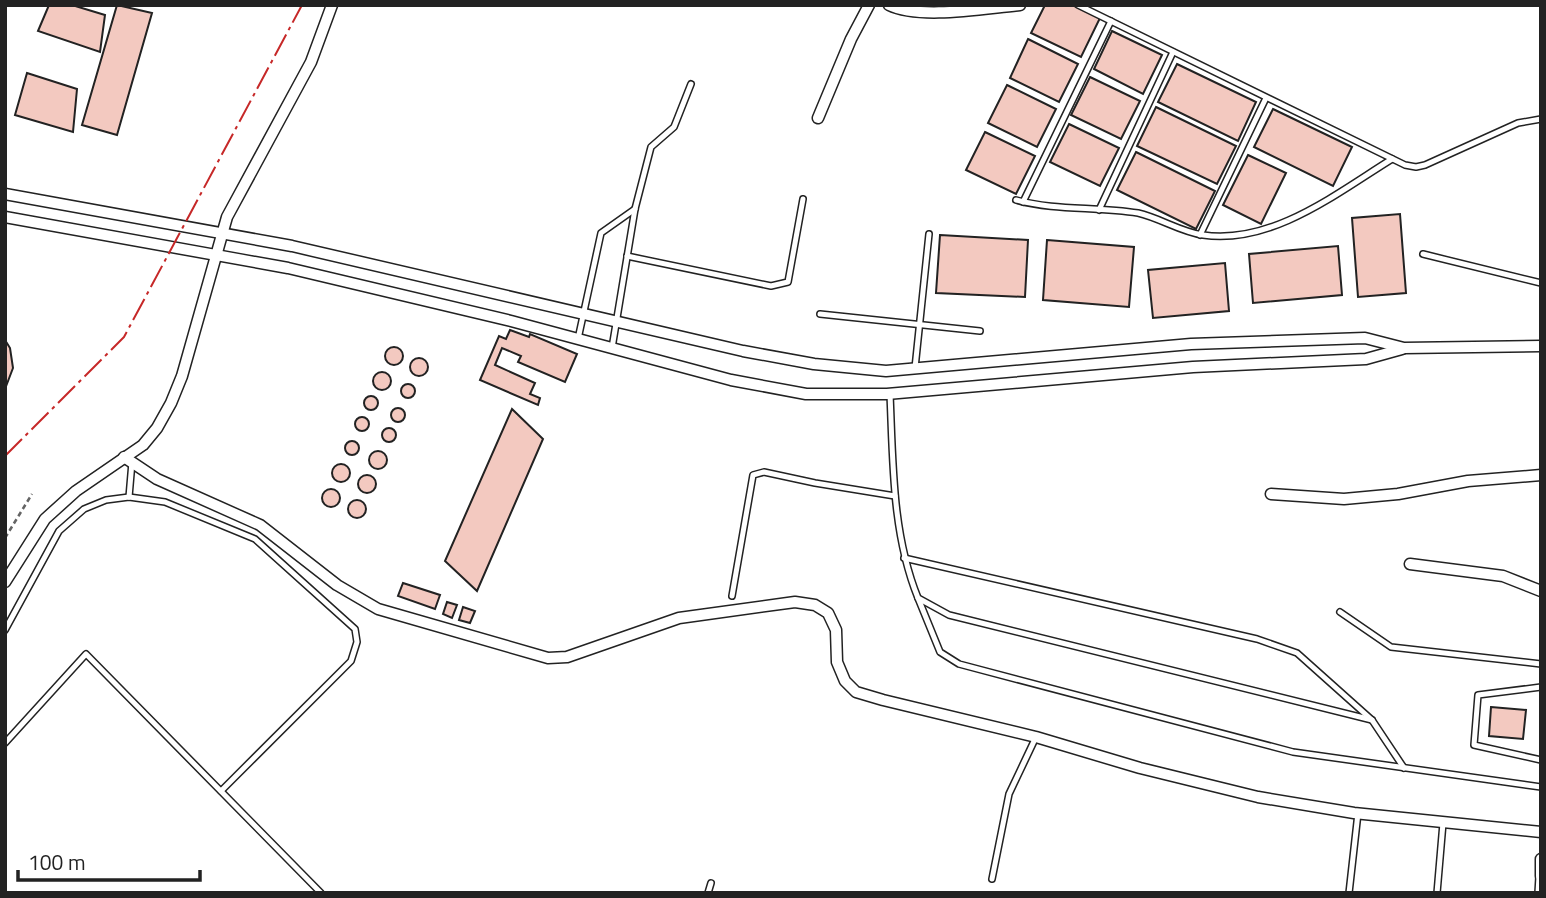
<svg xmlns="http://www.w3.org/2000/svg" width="1546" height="898" font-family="'Titillium Web',sans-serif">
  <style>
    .building { fill: #f3c9c0; stroke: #222; stroke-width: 2 }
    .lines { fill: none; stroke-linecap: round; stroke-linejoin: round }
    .service-casing { stroke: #222; stroke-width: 8 }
    .minor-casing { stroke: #222; stroke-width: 13 }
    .path { stroke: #646464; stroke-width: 2.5; stroke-dasharray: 5 3.5; stroke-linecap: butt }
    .service { stroke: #fff; stroke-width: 5 }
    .minor { stroke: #fff; stroke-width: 10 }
    .power { stroke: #c62828; stroke-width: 2; stroke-dasharray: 24 5 3.5 5; stroke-linecap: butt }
  </style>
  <rect width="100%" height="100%" fill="#fff"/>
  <g class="building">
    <path d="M49 5H72L105 15 100 52 38 31Z"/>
    <path d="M117 5 152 13 117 135 82 125Z"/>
    <path d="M1045 5H1073L1100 18 1081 57 1031 33Z"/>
    <path d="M1112 31 1162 55 1143 94 1094 69Z"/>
    <path d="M1028 39 1078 64 1059 102 1010 78Z"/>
    <path d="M1177 64 1256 102 1238 141 1158 102Z"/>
    <path d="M27 73 77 89 73 132 15 115Z"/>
    <path d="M1090 77 1140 101 1121 139 1071 115Z"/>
    <path d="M1007 85 1056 109 1037 147 988 123Z"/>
    <path d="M1156 107 1236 146 1217 184 1137 146Z"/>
    <path d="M1273 109 1352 147 1333 186 1254 147Z"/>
    <path d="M1069 124 1119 148 1100 186 1050 162Z"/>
    <path d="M985 132 1035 156 1016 194 966 170Z"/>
    <path d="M1136 152 1215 191 1196 229 1117 190Z"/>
    <path d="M1248 155 1286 173 1261 224 1223 205Z"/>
    <path d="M1400 214 1406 293 1358 297 1352 218Z"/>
    <path d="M940 235 1028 240 1025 297 936 293Z"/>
    <path d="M1047 240 1134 247 1129 307 1043 300Z"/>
    <path d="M1338 246 1342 295 1253 303 1249 254Z"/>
    <path d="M1225 263 1229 311 1153 318 1148 270Z"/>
    <path d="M510 330 529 337 530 334 577 354 565 382 518 362 521 356 502 348 495 365 535 383 530 394 540 398 538 405 480 380 499 336 506 339Z"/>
    <path d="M5 340 10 348 13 368 5 389Z"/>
    <circle cx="394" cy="356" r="9"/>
    <circle cx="419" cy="367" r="9"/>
    <circle cx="382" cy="381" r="9"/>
    <circle cx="408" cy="391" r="7"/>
    <circle cx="371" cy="403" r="7"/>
    <circle cx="398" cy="415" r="7"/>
    <path d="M512 409 543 439 477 591 445 561Z"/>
    <circle cx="362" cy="424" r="7"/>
    <circle cx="389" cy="435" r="7"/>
    <circle cx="352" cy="448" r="7"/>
    <circle cx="378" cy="460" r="9"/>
    <circle cx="341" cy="473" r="9"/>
    <circle cx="367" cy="484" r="9"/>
    <circle cx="331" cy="498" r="9"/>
    <circle cx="357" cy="509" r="9"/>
    <path d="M403 583 440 595 435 609 398 596Z"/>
    <path d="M447 602 457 605 452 618 443 614Z"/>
    <path d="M463 607 475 611 470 623 459 620Z"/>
    <path d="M1491 707 1526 710 1523 739 1489 736Z"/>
  </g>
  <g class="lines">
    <g class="service-casing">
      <g id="service">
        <path d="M1078 5 1405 165 1416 167 1425 165 1518 123 1541 119"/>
        <path d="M1016 200C1057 211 1096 206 1138 213 1160 218 1181 232 1203 235 1272 245 1337 193 1392 159"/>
        <path d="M1023 202 1111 21"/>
        <path d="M1099 210 1173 52"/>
        <path d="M1200 235 1266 98"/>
        <path d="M1423 254 1541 283"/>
        <path d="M627 256 771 286 788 282 803 199"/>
        <path d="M820 314 980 331"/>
        <path d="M578 339 601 233 635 209"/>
        <path d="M612 348 635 209 651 147 674 127 691 84"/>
        <path d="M915 368 929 234"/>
        <path d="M890 394C893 462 892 534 918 598L949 615 1372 720"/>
        <path d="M129 497 132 462"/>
        <path d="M904 558 1257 639 1297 653 1372 720 1404 768"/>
        <path d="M732 596 753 475 764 472 815 483 895 496"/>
        <path d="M918 598 940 652 959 664 1293 752 1541 787"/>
        <path d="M1340 612 1391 647 1541 664"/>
        <path d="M5 630 59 531 84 509 106 500 129 497 165 502 255 539 355 629 357 642 351 661 221 791"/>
        <path d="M1541 687 1478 695 1474 745 1541 760"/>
        <path d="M5 743 86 654 321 893"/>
        <path d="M992 879 1009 794 1036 737"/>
        <path d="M708 893 711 883"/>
        <path d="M1349 893 1358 813"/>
        <path d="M1437 893 1443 823"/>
        <path d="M1538 893 1539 876"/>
      </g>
    </g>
    <g class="minor-casing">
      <g id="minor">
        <path d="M889 5C920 20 985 8 1020 5"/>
        <path d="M818 118 851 39 869 5"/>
        <path d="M5 194 292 246 743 351 814 364 886 371 1191 344 1365 338 1404 348 1541 346"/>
        <path d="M5 217 288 268 511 321 731 380 806 394H887L1193 367 1366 359 1402 349"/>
        <path d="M124 457 157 479 260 525 337 585 378 609 548 658 567 657 679 618 795 602 815 605 828 613 836 630 837 662 845 681 856 692 883 700 1036 737 1140 768 1258 797 1354 813 1541 832"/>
        <path d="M1271 494 1344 499 1398 494 1468 481 1541 475"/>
        <path d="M1410 564 1503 576 1541 591"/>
        <path d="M5 582 45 519 76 491 143 445 157 428 171 403 182 376 227 217 311 62 332 5"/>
        <path d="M1541 859V876"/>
      </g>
    </g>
    <path class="path" d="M5 538 32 494"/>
    <use href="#service" class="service"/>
    <use href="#minor" class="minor"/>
    <path class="power" d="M5 456 124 337 302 5"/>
  </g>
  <rect width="1546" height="898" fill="none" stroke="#222222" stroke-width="14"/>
  <path d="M18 870v10h182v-10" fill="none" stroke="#222222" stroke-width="3.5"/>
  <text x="28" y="870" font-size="21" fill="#222222" stroke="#ffffff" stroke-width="5" paint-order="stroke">100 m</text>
</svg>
